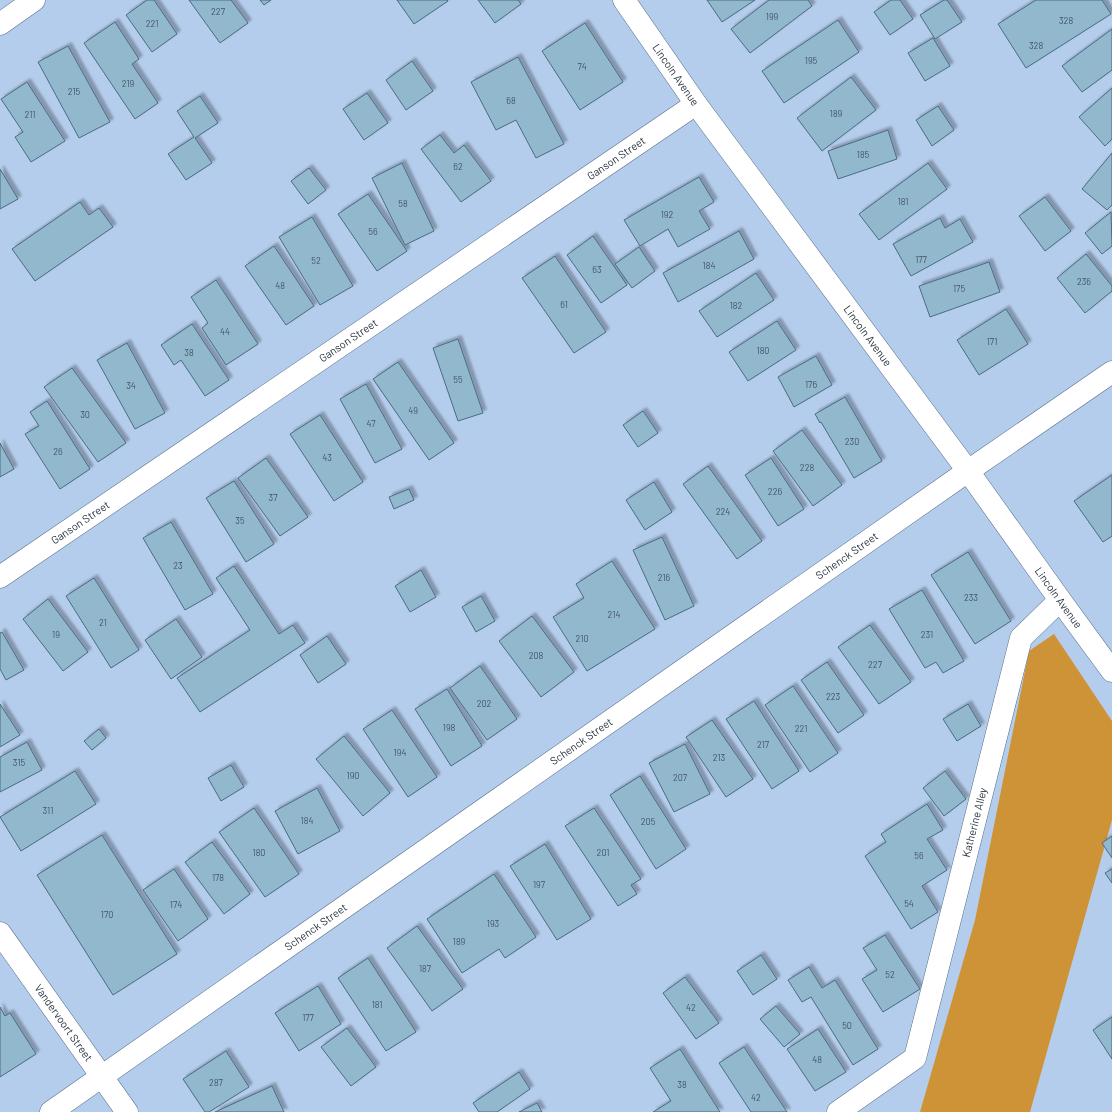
<svg xmlns="http://www.w3.org/2000/svg" width="1112" height="1112" viewBox="0 0 1112 1112" font-family="Barlow,sans-serif">
  <defs>
    <filter id="shadow"><feDropShadow dx="3.5" dy="-3.5" stdDeviation="1" flood-color="#0004"/></filter>
  </defs>
  <rect width="100%" height="100%" fill="#b5cded"/>
  <polygon fill="#ce9336" points="1054,634 1112,721 1112,820 1030,1112 920,1112 975,920 1029,651"/>
  <g fill="#92b8ce" stroke="#496c81" filter="url(#shadow)">
    <polygon points="147,0 154,0 177,34 152,52 126,15"/>
    <polygon points="189,0 231,0 248,23 220,43"/>
    <polygon points="260,0 271,0 264,5"/>
    <polygon points="397,0 447,0 448,1 414,24"/>
    <polygon points="478,0 518,0 521,4 495,23"/>
    <polygon points="707,0 755,0 722,22"/>
    <polygon points="769,0 808,0 812,6 750,53 731,29"/>
    <polygon points="891,0 900,0 913,19 890,35 874,12"/>
    <polygon points="944,0 947,0 962,22 935,39 920,15"/>
    <polygon points="1036,0 1102,0 1111,14 1026,68 998,24"/>
    <polygon points="838,20 859,52 784,103 762,71"/>
    <polygon points="115,22 139,59 132,64 158,103 135,119 84,43"/>
    <polygon points="585,23 623,82 580,110 542,51"/>
    <polygon points="1112,29 1112,70 1082,92 1062,66"/>
    <polygon points="933,38 950,66 925,81 908,53"/>
    <polygon points="68,46 110,122 79,138 38,62"/>
    <polygon points="518,57 564,144 536,158 516,120 496,130 471,82"/>
    <polygon points="412,61 433,91 406,110 386,80"/>
    <polygon points="851,77 876,110 822,151 797,118"/>
    <polygon points="27,82 65,141 31,162 15,137 23,132 1,99"/>
    <polygon points="1112,88 1112,139 1105,146 1079,117"/>
    <polygon points="367,93 388,123 364,140 343,109"/>
    <polygon points="200,96 218,123 195,138 212,163 186,180 168,154 194,137 177,111"/>
    <polygon points="938,106 954,130 932,146 916,120"/>
    <polygon points="888,130 897,159 838,179 828,151"/>
    <polygon points="440,135 454,153 464,145 491,181 461,202 421,149"/>
    <polygon points="1112,153 1112,205 1107,210 1082,189"/>
    <polygon points="402,163 434,231 405,245 372,178"/>
    <polygon points="928,163 947,189 879,240 859,214"/>
    <polygon points="309,168 326,190 308,204 291,181"/>
    <polygon points="0,169 18,199 0,209"/>
    <polygon points="699,177 714,202 699,211 710,229 678,247 668,229 640,246 624,220"/>
    <polygon points="368,194 407,251 377,271 338,214"/>
    <polygon points="1045,197 1071,231 1045,251 1019,216"/>
    <polygon points="80,202 89,215 99,208 113,227 35,281 12,249"/>
    <polygon points="1111,212 1112,246 1102,254 1085,233"/>
    <polygon points="312,217 353,286 320,305 279,237"/>
    <polygon points="940,218 945,228 960,219 973,242 911,276 893,244"/>
    <polygon points="739,231 754,259 678,302 663,273"/>
    <polygon points="593,236 627,285 601,303 567,255"/>
    <polygon points="274,246 314,306 286,325 245,266"/>
    <polygon points="639,247 655,271 632,288 615,264"/>
    <polygon points="1086,254 1112,286 1112,291 1085,313 1057,278"/>
    <polygon points="555,256 606,332 574,353 522,278"/>
    <polygon points="989,262 1000,292 930,317 919,286"/>
    <polygon points="756,273 774,300 717,337 699,311"/>
    <polygon points="216,280 258,344 226,365 202,328 208,323 191,297"/>
    <polygon points="1006,309 1028,344 979,375 957,340"/>
    <polygon points="777,321 796,350 748,381 729,352"/>
    <polygon points="192,324 229,380 205,396 181,360 174,365 161,345"/>
    <polygon points="458,339 483,413 458,421 433,348"/>
    <polygon points="127,343 165,413 135,429 97,360"/>
    <polygon points="816,356 832,385 794,407 778,377"/>
    <polygon points="398,362 454,443 429,460 373,379"/>
    <polygon points="72,368 126,443 98,462 44,387"/>
    <polygon points="366,384 402,449 375,463 340,399"/>
    <polygon points="845,397 882,461 854,478 821,422 820,423 815,414"/>
    <polygon points="47,401 90,469 60,489 25,434 39,426 30,412"/>
    <polygon points="643,411 658,433 638,447 623,425"/>
    <polygon points="320,415 363,482 334,501 290,434"/>
    <polygon points="802,430 842,485 813,506 773,451"/>
    <polygon points="0,443 14,469 0,477"/>
    <polygon points="266,458 308,517 280,536 238,478"/>
    <polygon points="771,458 804,509 778,526 745,475"/>
    <polygon points="708,466 762,541 737,559 683,484"/>
    <polygon points="1112,475 1112,536 1103,542 1074,501"/>
    <polygon points="234,481 274,544 246,562 206,498"/>
    <polygon points="654,482 672,512 645,530 626,500"/>
    <polygon points="409,489 414,500 394,509 389,497"/>
    <polygon points="171,522 213,594 185,610 143,538"/>
    <polygon points="662,537 694,606 665,620 633,550"/>
    <polygon points="968,552 1011,621 975,644 931,575"/>
    <polygon points="612,561 655,629 587,671 553,617 584,598 576,584"/>
    <polygon points="234,566 279,634 293,625 305,643 200,712 177,678 250,630 216,578"/>
    <polygon points="421,570 436,597 410,612 395,586"/>
    <polygon points="94,578 139,650 111,668 66,596"/>
    <polygon points="922,590 964,661 943,673 936,662 925,668 889,609"/>
    <polygon points="481,596 495,621 476,632 462,607"/>
    <polygon points="48,599 88,652 63,671 23,619"/>
    <polygon points="532,616 574,672 541,697 499,641"/>
    <polygon points="176,619 202,657 171,679 145,640"/>
    <polygon points="870,625 911,682 879,704 838,647"/>
    <polygon points="2,632 24,670 6,680 0,669 0,633"/>
    <polygon points="327,636 346,664 318,683 300,655"/>
    <polygon points="827,662 864,715 838,733 801,680"/>
    <polygon points="480,666 517,719 487,740 450,688"/>
    <polygon points="793,686 838,753 810,772 765,705"/>
    <polygon points="447,689 482,746 451,766 415,709"/>
    <polygon points="754,701 799,771 772,789 726,719"/>
    <polygon points="0,704 20,735 0,747"/>
    <polygon points="968,704 981,726 957,741 943,719"/>
    <polygon points="392,710 437,777 408,797 363,729"/>
    <polygon points="712,720 753,779 726,797 686,737"/>
    <polygon points="99,729 106,738 92,750 84,741"/>
    <polygon points="344,736 390,793 363,816 316,759"/>
    <polygon points="27,742 42,770 0,792 0,757"/>
    <polygon points="685,744 710,794 674,812 649,763"/>
    <polygon points="231,765 244,787 221,801 208,778"/>
    <polygon points="75,771 96,804 21,851 0,817"/>
    <polygon points="945,771 966,799 944,816 923,788"/>
    <polygon points="640,776 686,849 656,869 610,795"/>
    <polygon points="317,788 340,831 298,854 275,811"/>
    <polygon points="927,804 943,830 927,839 947,870 922,886 938,912 911,929 865,856 886,842 881,834"/>
    <polygon points="254,808 299,874 265,897 219,832"/>
    <polygon points="594,808 641,879 631,885 637,894 618,906 565,826"/>
    <polygon points="102,835 177,954 113,995 37,875"/>
    <polygon points="1112,836 1112,858 1102,843"/>
    <polygon points="212,842 250,894 224,914 185,862"/>
    <polygon points="545,844 591,919 557,940 510,866"/>
    <polygon points="174,869 208,919 178,941 143,890"/>
    <polygon points="1112,869 1112,883 1105,873"/>
    <polygon points="494,874 536,937 505,958 499,949 462,973 427,919"/>
    <polygon points="417,926 463,989 432,1011 387,948"/>
    <polygon points="885,935 920,989 883,1012 862,979 877,970 863,948"/>
    <polygon points="761,955 777,979 753,995 737,971"/>
    <polygon points="368,958 416,1032 386,1051 338,978"/>
    <polygon points="809,967 822,988 835,980 878,1049 853,1065 811,997 802,1002 788,980"/>
    <polygon points="685,977 719,1023 696,1039 663,993"/>
    <polygon points="318,986 341,1024 299,1051 275,1013"/>
    <polygon points="776,1006 800,1034 784,1047 760,1019"/>
    <polygon points="0,1007 5,1016 10,1013 36,1054 0,1077"/>
    <polygon points="1112,1017 1112,1059 1093,1030"/>
    <polygon points="347,1028 376,1067 351,1086 321,1047"/>
    <polygon points="818,1029 846,1072 815,1091 787,1049"/>
    <polygon points="744,1047 787,1112 751,1112 719,1063"/>
    <polygon points="680,1049 720,1112 653,1112 671,1101 650,1068"/>
    <polygon points="226,1051 249,1087 209,1112 205,1112 183,1079"/>
    <polygon points="519,1072 530,1089 497,1112 479,1112 473,1103"/>
    <polygon points="272,1086 284,1112 215,1112"/>
    <polygon points="537,1103 542,1112 519,1112"/>
  </g>
  <g fill="none" stroke-linecap="round" stroke-linejoin="round">
    <g stroke="#586e8b" stroke-width="23">
      <g id="street">
        <path id="s1" d="M624 0 696 104 968 471 1060 600 1112 671"/>
        <path id="s2" d="M0 577 696 104"/>
        <path id="s3" d="M0 933 127 1112"/>
        <path id="s4" d="M51 1112 968 471 1112 372"/>
        <path id="s5" d="M838 1112 915 1058 1021 638 1060 600"/>
      </g>
    </g>
    <g stroke="#586e8b" stroke-width="23">
      <polyline id="secondary" points="0,24 34,0"/>
    </g>
    <use href="#street" stroke="#fff" stroke-width="22"/>
    <use href="#secondary" stroke="#fff" stroke-width="22"/>
  </g>
  <g text-anchor="middle" stroke-width="3.5" stroke-linejoin="round" paint-order="stroke">
    <g font-size="9" fill="#425462">
      <text x="218" y="15">227</text>
      <text x="772" y="20">199</text>
      <text x="1066" y="24">328</text>
      <text x="152" y="27">221</text>
      <text x="1036" y="49">328</text>
      <text x="811" y="64">195</text>
      <text x="582" y="70">74</text>
      <text x="128" y="87">219</text>
      <text x="74" y="95">215</text>
      <text x="511" y="104">68</text>
      <text x="836" y="117">189</text>
      <text x="30" y="118">211</text>
      <text x="863" y="158">185</text>
      <text x="458" y="170">62</text>
      <text x="903" y="205">181</text>
      <text x="403" y="207">58</text>
      <text x="667" y="218">192</text>
      <text x="373" y="235">56</text>
      <text x="921" y="263">177</text>
      <text x="316" y="264">52</text>
      <text x="709" y="269">184</text>
      <text x="597" y="273">63</text>
      <text x="1084" y="285">236</text>
      <text x="280" y="289">48</text>
      <text x="959" y="292">175</text>
      <text x="564" y="308">61</text>
      <text x="736" y="309">182</text>
      <text x="225" y="335">44</text>
      <text x="992" y="345">171</text>
      <text x="763" y="354">180</text>
      <text x="189" y="356">38</text>
      <text x="458" y="383">55</text>
      <text x="811" y="388">176</text>
      <text x="131" y="389">34</text>
      <text x="413" y="414">49</text>
      <text x="85" y="418">30</text>
      <text x="371" y="427">47</text>
      <text x="852" y="445">230</text>
      <text x="58" y="455">26</text>
      <text x="327" y="461">43</text>
      <text x="807" y="471">228</text>
      <text x="775" y="495">226</text>
      <text x="273" y="501">37</text>
      <text x="723" y="515">224</text>
      <text x="240" y="524">35</text>
      <text x="178" y="569">23</text>
      <text x="664" y="581">216</text>
      <text x="971" y="601">233</text>
      <text x="614" y="618">214</text>
      <text x="103" y="626">21</text>
      <text x="56" y="638">19</text>
      <text x="927" y="638">231</text>
      <text x="582" y="642">210</text>
      <text x="536" y="659">208</text>
      <text x="875" y="668">227</text>
      <text x="833" y="700">223</text>
      <text x="484" y="707">202</text>
      <text x="449" y="731">198</text>
      <text x="801" y="732">221</text>
      <text x="763" y="748">217</text>
      <text x="400" y="756">194</text>
      <text x="719" y="761">213</text>
      <text x="19" y="766">315</text>
      <text x="353" y="779">190</text>
      <text x="680" y="781">207</text>
      <text x="48" y="814">311</text>
      <text x="307" y="824">184</text>
      <text x="648" y="825">205</text>
      <text x="259" y="856">180</text>
      <text x="603" y="856">201</text>
      <text x="919" y="859">56</text>
      <text x="218" y="881">178</text>
      <text x="539" y="888">197</text>
      <text x="909" y="907">54</text>
      <text x="176" y="908">174</text>
      <text x="107" y="918">170</text>
      <text x="493" y="927">193</text>
      <text x="459" y="945">189</text>
      <text x="425" y="972">187</text>
      <text x="890" y="978">52</text>
      <text x="377" y="1008">181</text>
      <text x="691" y="1011">42</text>
      <text x="308" y="1021">177</text>
      <text x="847" y="1029">50</text>
      <text x="817" y="1063">48</text>
      <text x="216" y="1086">287</text>
      <text x="682" y="1088">38</text>
      <text x="756" y="1101">42</text>
    </g>
    <g font-size="11" fill="#28323e" stroke="#b5cded">
      <text dy="4" stroke="none"><textPath href="#s1" startOffset="91">Lincoln Avenue</textPath></text>
      <text dy="4" stroke="none"><textPath href="#s2" startOffset="745">Ganson Street</textPath></text>
      <text dy="4" stroke="none"><textPath href="#s1" startOffset="415">Lincoln Avenue</textPath></text>
      <text dy="4" stroke="none"><textPath href="#s2" startOffset="421">Ganson Street</textPath></text>
      <text dy="4" stroke="none"><textPath href="#s2" startOffset="97">Ganson Street</textPath></text>
      <text dy="4" stroke="none"><textPath href="#s4" startOffset="971">Schenck Street</textPath></text>
      <text dy="4" stroke="none"><textPath href="#s1" startOffset="739">Lincoln Avenue</textPath></text>
      <text dy="4" stroke="none"><textPath href="#s4" startOffset="647">Schenck Street</textPath></text>
      <text dy="4" stroke="none"><textPath href="#s5" startOffset="337">Katherine Alley</textPath></text>
      <text dy="4" stroke="none"><textPath href="#s4" startOffset="323">Schenck Street</textPath></text>
      <text dy="4" stroke="none"><textPath href="#s3" startOffset="110">Vandervoort Street</textPath></text>
    </g>
  </g>
</svg>
